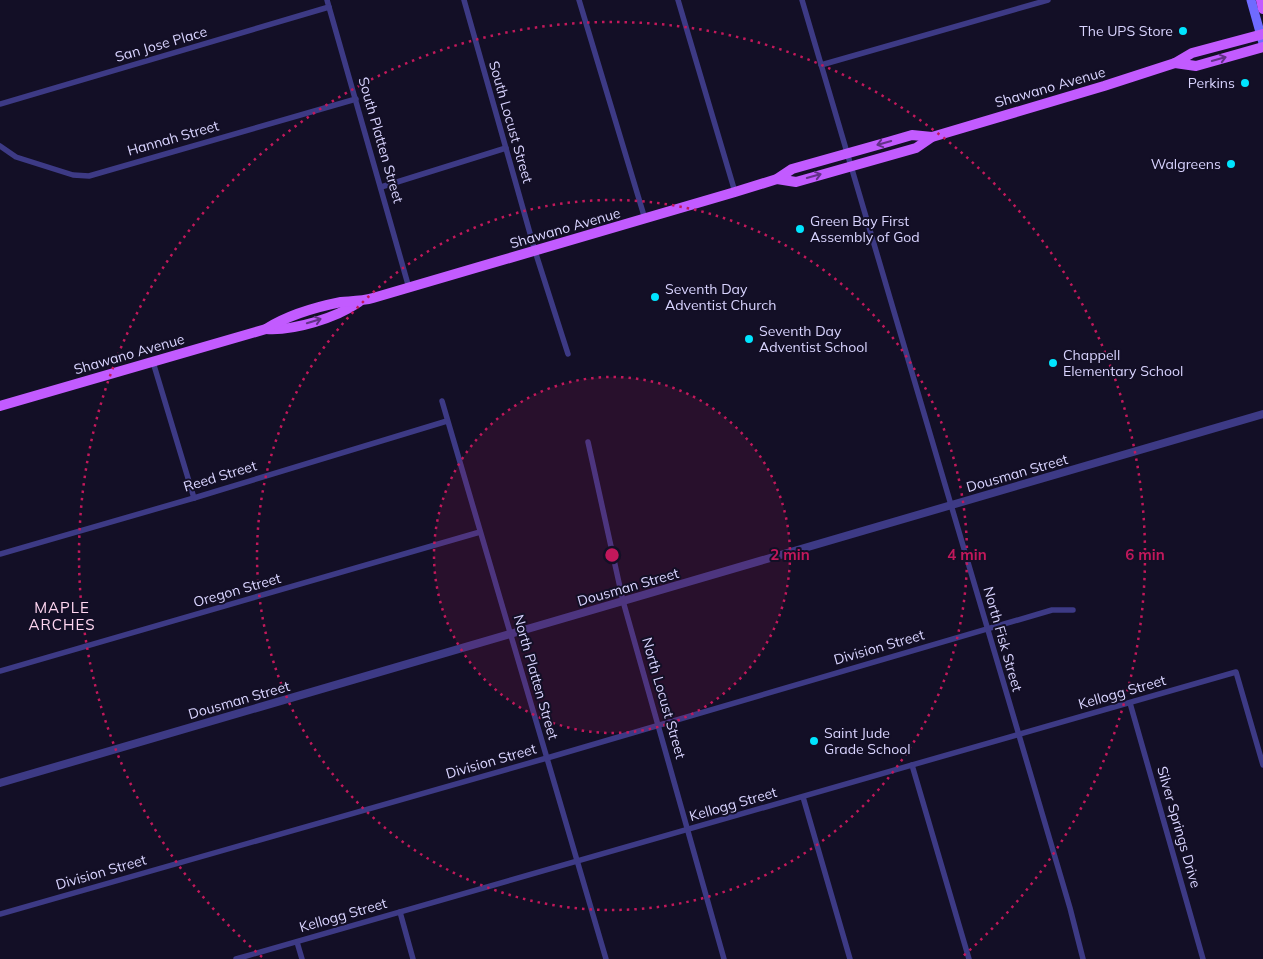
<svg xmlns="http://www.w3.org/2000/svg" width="1263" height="959" viewBox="0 0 1263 959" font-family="Mulish,sans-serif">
  <rect width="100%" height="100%" fill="#130f26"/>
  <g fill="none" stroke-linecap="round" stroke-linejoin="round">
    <g stroke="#3d3a85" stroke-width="5.5">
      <polyline points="327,0 409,288"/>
      <polyline points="464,0 535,251 568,354"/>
      <polyline points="579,0 645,219"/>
      <polyline points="678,0 735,192"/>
      <polyline points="802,0 1070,908 1083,959"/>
      <polyline points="821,65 1048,0"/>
      <polyline points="0,104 329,7"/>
      <polyline points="0,146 16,157 73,175 89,176 356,99"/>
      <polyline points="381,187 506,148"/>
      <polyline points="153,362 194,498"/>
      <polyline points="442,401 606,959"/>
      <polyline points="588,442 623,601 724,959"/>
      <polyline points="0,554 194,498 447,421"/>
      <polyline points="0,671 480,532"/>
      <polyline points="1130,703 1203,959"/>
      <polyline points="912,765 969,959"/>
      <polyline points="803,797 850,959"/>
      <polyline points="400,912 413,959"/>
      <polyline points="0,914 547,758 1052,610 1073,610"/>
      <polyline points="297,942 302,959"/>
      <polyline points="236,959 1236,672 1263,765"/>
    </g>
    <polyline stroke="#3d3a85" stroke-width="8" points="0,783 1263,414"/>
    <polyline stroke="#6f6bff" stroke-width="9" points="1251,0 1263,43"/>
    <g stroke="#c25bff" stroke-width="10">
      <polyline points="1261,0 1263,9"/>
      <polyline points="1175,63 1196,66 1263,47"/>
      <polyline points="777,179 796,182 916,148 932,137 1104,86 1175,63 1192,53 1263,34"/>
      <path d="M266 329C294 331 336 318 359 302"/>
      <path d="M0 406 266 329C288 315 316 307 341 302 352 301 362 301 373 298L735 192 777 179 792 169 888 142 912 135 932 137"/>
    </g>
  </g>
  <defs><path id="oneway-shaft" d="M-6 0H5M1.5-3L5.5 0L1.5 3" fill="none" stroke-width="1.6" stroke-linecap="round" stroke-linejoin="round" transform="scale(1.25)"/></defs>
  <g stroke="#623188">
    <use href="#oneway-shaft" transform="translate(1219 59) rotate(-16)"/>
    <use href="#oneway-shaft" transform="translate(884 143) rotate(164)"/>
    <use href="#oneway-shaft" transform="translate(814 176) rotate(-16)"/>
    <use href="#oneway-shaft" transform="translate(314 321) rotate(-17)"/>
  </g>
  <circle cx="612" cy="555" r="178" fill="#c2185b" fill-opacity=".12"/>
  <g fill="none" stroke="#c2185b" stroke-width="2.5" stroke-dasharray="2.5 5">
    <circle cx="612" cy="555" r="178"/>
    <circle cx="612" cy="555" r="355"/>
    <path d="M262 957A533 533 0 1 1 962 957"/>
  </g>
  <g fill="#00e5ff" stroke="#130f26" stroke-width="2">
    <circle cx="1183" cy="31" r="5"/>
    <circle cx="1245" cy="83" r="5"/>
    <circle cx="1231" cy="164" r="5"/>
    <circle cx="800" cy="229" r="5"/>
    <circle cx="655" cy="297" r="5"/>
    <circle cx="749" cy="339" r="5"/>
    <circle cx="1053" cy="363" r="5"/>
    <circle cx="814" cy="741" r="5"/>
  </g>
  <g text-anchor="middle" stroke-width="4" stroke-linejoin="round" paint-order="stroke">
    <g font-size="14" fill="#d9d4ff" stroke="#130f26" text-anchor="start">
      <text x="1173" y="36" text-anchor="end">The UPS Store</text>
      <text x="1235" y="88" text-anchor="end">Perkins</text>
      <text x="1221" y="169" text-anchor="end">Walgreens</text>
      <text x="810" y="226">Green Bay First<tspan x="810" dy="16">Assembly of God</tspan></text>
      <text x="665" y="294">Seventh Day<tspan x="665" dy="16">Adventist Church</tspan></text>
      <text x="759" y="336">Seventh Day<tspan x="759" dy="16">Adventist School</tspan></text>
      <text x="1063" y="360">Chappell<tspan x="1063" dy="16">Elementary School</tspan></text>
      <text x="824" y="738">Saint Jude<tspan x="824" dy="16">Grade School</tspan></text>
    </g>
    <g font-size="14" fill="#d9d4ff" stroke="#130f26">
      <text transform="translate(161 44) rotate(-16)" y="5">San Jose Place</text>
      <text transform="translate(1050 87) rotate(-16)" y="5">Shawano Avenue</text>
      <text transform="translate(511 122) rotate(74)" y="5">South Locust Street</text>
      <text transform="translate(173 138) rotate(-16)" y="5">Hannah Street</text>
      <text transform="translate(381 140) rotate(74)" y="5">South Platten Street</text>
      <text transform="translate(565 228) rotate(-16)" y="5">Shawano Avenue</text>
      <text transform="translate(129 354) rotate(-16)" y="5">Shawano Avenue</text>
      <text transform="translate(1017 473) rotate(-16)" y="5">Dousman Street</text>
      <text transform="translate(220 476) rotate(-17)" y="5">Reed Street</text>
      <text transform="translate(628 587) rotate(-16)" y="5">Dousman Street</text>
      <text transform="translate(237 590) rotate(-16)" y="5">Oregon Street</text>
      <text transform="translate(1003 639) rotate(74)" y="5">North Fisk Street</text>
      <text transform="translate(879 647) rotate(-16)" y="5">Division Street</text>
      <text transform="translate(536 677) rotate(74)" y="5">North Platten Street</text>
      <text transform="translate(1122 692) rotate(-16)" y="5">Kellogg Street</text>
      <text transform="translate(664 698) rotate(74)" y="5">North Locust Street</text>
      <text transform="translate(239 700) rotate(-16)" y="5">Dousman Street</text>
      <text transform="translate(491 761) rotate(-16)" y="5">Division Street</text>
      <text transform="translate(733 804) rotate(-16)" y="5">Kellogg Street</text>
      <text transform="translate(1179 827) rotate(74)" y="5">Silver Springs Drive</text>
      <text transform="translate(101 872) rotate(-16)" y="5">Division Street</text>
      <text transform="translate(343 915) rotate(-16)" y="5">Kellogg Street</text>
    </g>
    <g font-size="15" letter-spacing="1" fill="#ffd6f0" stroke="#130f26">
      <text x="62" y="613">MAPLE<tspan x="62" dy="17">ARCHES</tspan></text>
    </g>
  </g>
  <circle cx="612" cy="555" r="8" fill="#c2185b" stroke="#130f26" stroke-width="2.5"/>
  <g font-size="15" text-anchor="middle" font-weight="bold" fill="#c2185b" stroke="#130f26" stroke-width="4" stroke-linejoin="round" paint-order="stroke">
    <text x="790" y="560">2 min</text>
    <text x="967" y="560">4 min</text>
    <text x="1145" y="560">6 min</text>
  </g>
</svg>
